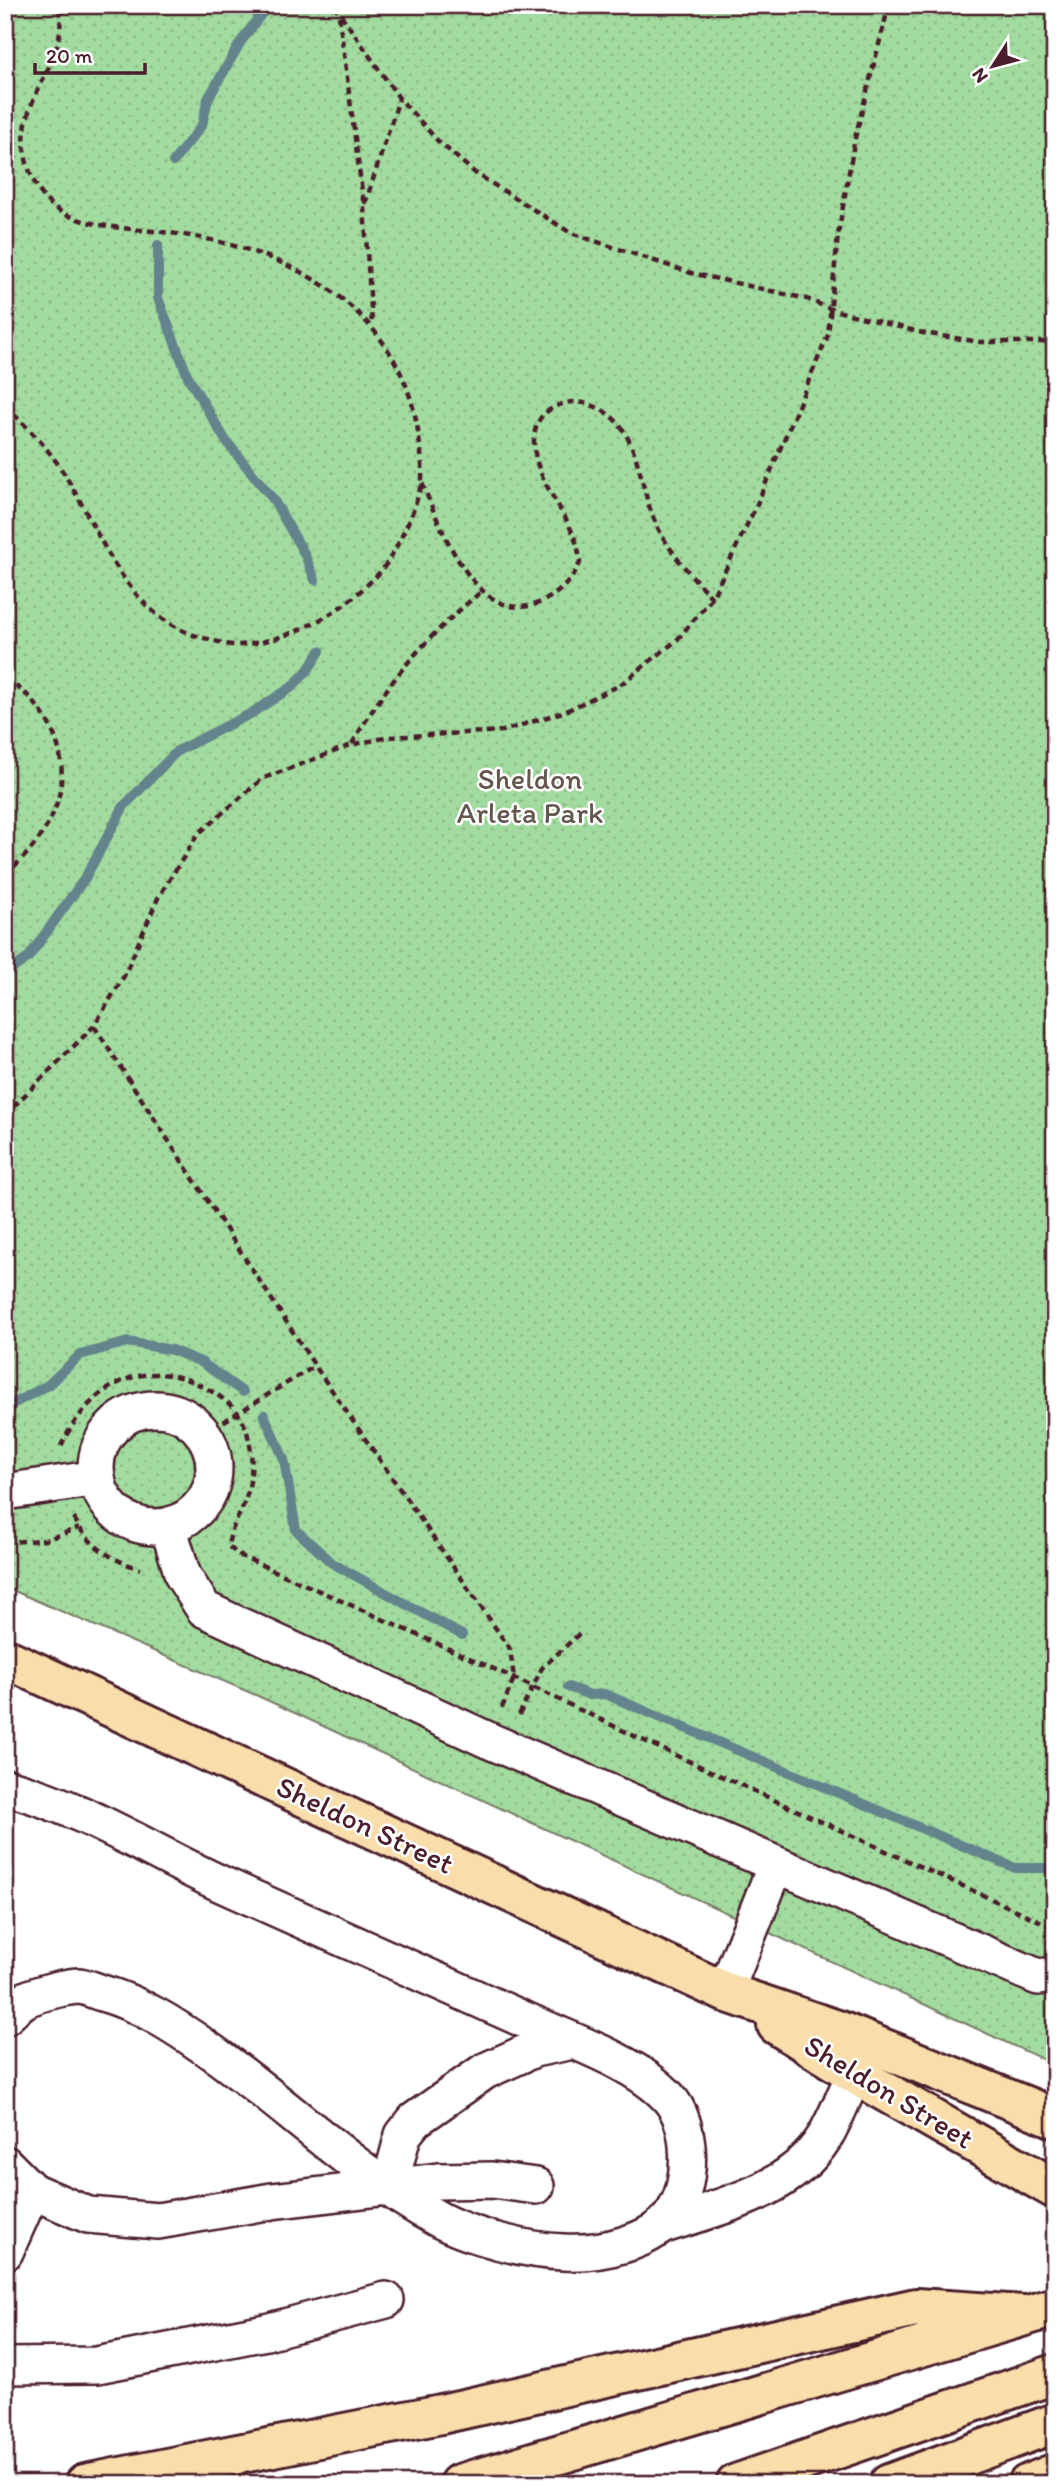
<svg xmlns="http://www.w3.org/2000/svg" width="1060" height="2489" viewBox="0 0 1060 2489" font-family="Itim,sans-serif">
  <defs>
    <pattern id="park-dots" width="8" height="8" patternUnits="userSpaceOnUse" patternTransform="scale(1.75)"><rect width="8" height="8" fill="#a2db9f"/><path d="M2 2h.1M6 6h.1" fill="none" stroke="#8dbc89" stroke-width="1.8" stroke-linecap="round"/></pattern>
  </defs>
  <rect width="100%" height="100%" fill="#fff"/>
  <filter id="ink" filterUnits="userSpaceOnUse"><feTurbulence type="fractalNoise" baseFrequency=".0143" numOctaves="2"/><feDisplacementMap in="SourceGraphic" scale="14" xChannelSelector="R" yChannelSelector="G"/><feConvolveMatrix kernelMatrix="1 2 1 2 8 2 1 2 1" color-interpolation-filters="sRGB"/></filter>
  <g filter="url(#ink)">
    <polygon fill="url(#park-dots)" stroke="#767d65" stroke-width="2" points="5,5 1055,5 1055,2065 258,1696 5,1587"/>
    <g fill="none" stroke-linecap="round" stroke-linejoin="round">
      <g stroke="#64848c" stroke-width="10">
        <polyline points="173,162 202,125 208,99 240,43 268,5"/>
        <polyline points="158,245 158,298 188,377 226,441 273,499 305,555 315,580"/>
        <polyline points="5,974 28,958 85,878 124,806 177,751 250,714 292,687 308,670 320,651"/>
        <polyline points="5,1408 48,1385 80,1355 128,1342 172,1350 201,1362 243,1392"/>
        <polyline points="264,1415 284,1459 296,1530 332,1563 462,1635"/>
        <polyline points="568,1687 590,1695 605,1694 1015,1868 1055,1868"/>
      </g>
      <g stroke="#4a1f2b" stroke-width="40">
        <g id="minor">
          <circle cx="155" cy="1468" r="59"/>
          <polyline points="5,1492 97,1478"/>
          <polyline points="168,1526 183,1576 204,1609 490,1741 1038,1977 1055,1975"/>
          <path d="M5 1787C84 1807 154 1854 228 1887 327 1931 426 1975 525 2020 569 2040 636 2062 668 2097 693 2124 693 2182 674 2212 654 2243 599 2254 563 2252 528 2251 469 2236 438 2219 355 2173 286 2104 209 2050 175 2026 141 2004 102 1993 95 1991 85 1986 78 1986 64 1987 35 1994 23 2001 17 2005 11 2012 5 2017"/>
          <polyline points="725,1992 776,1865"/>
          <polyline points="5,2164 32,2191 88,2215 158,2221 272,2201 438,2181 492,2180 536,2186"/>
          <polyline points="389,2188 403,2135 415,2120 485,2071 534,2049 573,2041"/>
          <path d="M664 2225C721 2206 790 2192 824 2138 836 2118 844 2095 855 2074"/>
          <polyline points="5,2252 32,2191"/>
          <polyline points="5,2366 97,2365 266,2332 386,2300"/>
        </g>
      </g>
      <g stroke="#4a1f2b" stroke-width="44">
        <g id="major">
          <polyline points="5,1658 725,1992 840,2031 1055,2118"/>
          <polyline points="777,2025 863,2079 1055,2189"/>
        </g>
      </g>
      <g stroke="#4a1f2b" stroke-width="44">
        <g id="highway">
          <polyline points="85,2484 441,2414 916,2308 1024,2315"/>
          <polyline points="459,2484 1055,2307"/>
          <polyline points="736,2484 1055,2374"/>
          <polyline points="889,2484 1055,2423"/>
          <polyline points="1028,2484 1055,2473"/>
        </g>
      </g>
      <g stroke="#4a1f2b" stroke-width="4.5" stroke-dasharray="7 5" stroke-linecap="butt">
        <polyline points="334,5 399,98 438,141 475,173 571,233 691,273 807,299 833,310 923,333 980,342 1055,342"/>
        <polyline points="339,16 364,207 372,324"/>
        <polyline points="365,204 399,99"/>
        <path d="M5 406C27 427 47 446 63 472 103 534 126 621 208 639 216 641 226 645 234 645 275 645 327 621 357 594 365 587 374 579 381 571 396 553 420 501 422 478 423 463 420 447 418 431 398 302 281 245 162 232 128 228 73 228 47 201 37 190 29 173 26 159 13 97 73 61 58 5"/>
        <path d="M422 483C440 526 478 633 543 601 560 593 572 580 580 563 578 518 533 486 534 440 534 428 539 415 551 409 565 401 576 400 591 405 639 422 637 477 653 517 666 549 689 573 712 598"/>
        <path d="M5 679C14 685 24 691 31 699 85 759 62 829 5 874"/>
        <path d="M352 744C389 679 425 638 482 591"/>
        <polyline points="94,1026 315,1366 510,1649 514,1678 502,1708"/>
        <polyline points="5,1115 94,1026 124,976 158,898 198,834 262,779 351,745 389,737 503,731 566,711 620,685 677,640 712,598 757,504 828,335 838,235 855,138 889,5"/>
        <polyline points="203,1434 315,1366"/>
        <path d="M61 1446C89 1386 146 1352 209 1390 227 1400 241 1412 247 1432 255 1459 252 1486 241 1511 235 1523 230 1532 228 1546L239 1555 514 1678 651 1744 1055 1928"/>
        <path d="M74 1518C88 1546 111 1559 140 1569"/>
        <polyline points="5,1542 45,1540 79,1528"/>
        <polyline points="519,1715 542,1668 579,1634"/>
      </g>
      <use href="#minor" stroke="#fff" stroke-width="35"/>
      <use href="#major" stroke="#f9deab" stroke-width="38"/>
      <use href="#highway" stroke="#f9deab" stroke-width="38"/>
    </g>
  </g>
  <g text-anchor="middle" stroke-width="5" stroke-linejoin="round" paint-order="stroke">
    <g font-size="30" fill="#64574e" stroke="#fff">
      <text x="530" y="789">Sheldon<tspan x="530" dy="34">Arleta Park</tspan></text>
    </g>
    <g font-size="30" fill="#4a1f2b" stroke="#fff">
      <text transform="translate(365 1825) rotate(25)" y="10">Sheldon Street</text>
      <text transform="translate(889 2092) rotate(31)" y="10">Sheldon Street</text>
    </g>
  </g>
  <rect width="1060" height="2489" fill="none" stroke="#fff" stroke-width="28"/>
  <rect x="14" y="14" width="1032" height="2461" fill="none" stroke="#4a1f2b" stroke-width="2.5" filter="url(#ink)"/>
  <g transform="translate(993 66) rotate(234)" stroke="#ffffff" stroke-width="5" paint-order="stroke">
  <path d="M0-5L12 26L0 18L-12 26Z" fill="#4a1f2b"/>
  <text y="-10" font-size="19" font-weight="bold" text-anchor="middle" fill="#4a1f2b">N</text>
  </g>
  <path d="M35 63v10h110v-10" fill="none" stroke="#4a1f2b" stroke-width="3.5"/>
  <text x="46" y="63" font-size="21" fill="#4a1f2b" stroke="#ffffff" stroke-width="5" paint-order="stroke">20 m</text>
</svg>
